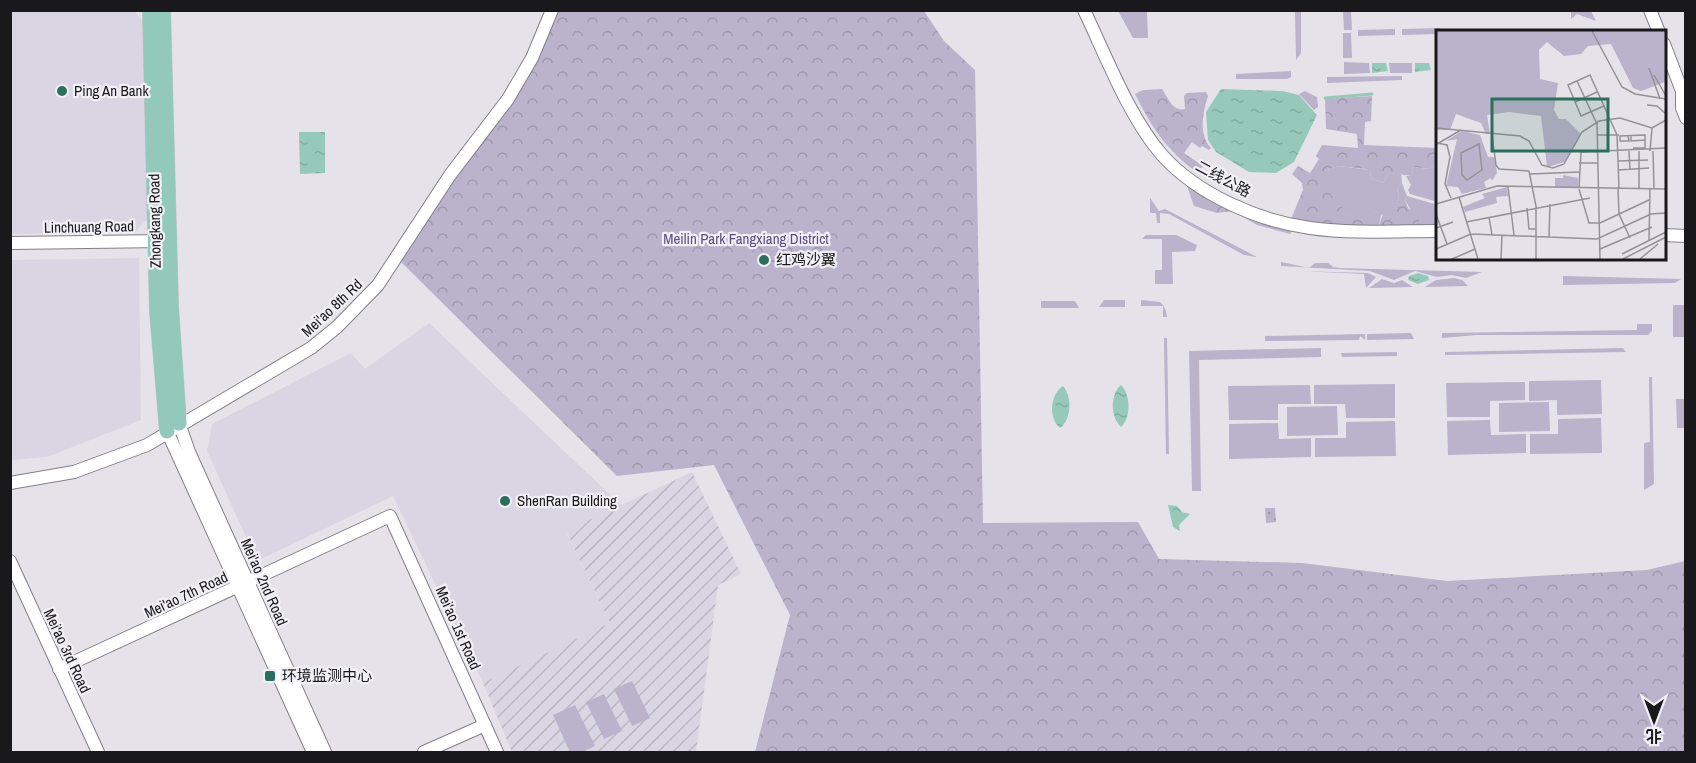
<svg xmlns="http://www.w3.org/2000/svg" width="1696" height="763" viewBox="0 0 1696 763" font-family="'Archivo Narrow','Noto Sans SC',sans-serif">
  <defs>
    <pattern id="industrial-furrows" width="10" height="10" patternUnits="userSpaceOnUse" patternTransform="scale(1.5)"><rect width="10" height="10" fill="#d9d5e2"/><path d="M-1 1l2-2M0 10L10 0M9 11l2-2" fill="none" stroke="#bab6c1"/></pattern>
    <pattern id="forest-crowns" width="20" height="18" patternUnits="userSpaceOnUse" patternTransform="scale(1.5)"><rect width="20" height="18" fill="#bab3cb"/><path d="M2 6a3 3 0 1 1 6 0M12 15a3 3 0 1 1 6 0" fill="none" stroke="#9f99ae"/></pattern>
    <pattern id="park-dots" width="8" height="8" patternUnits="userSpaceOnUse" patternTransform="scale(1.5)"><rect width="8" height="8" fill="#bab3cb"/><path d="M2 2h.1M6 6h.1" fill="none" stroke="#9f99ae" stroke-width="1.8" stroke-linecap="round"/></pattern>
    <pattern id="water-ripples" width="26" height="14" patternUnits="userSpaceOnUse" patternTransform="scale(1.5)"><rect width="26" height="14" fill="#97c9ba"/><path d="M2 4q2-2 4 0t4 0M15 11q2-2 4 0t4 0" fill="none" stroke="#82ac9f"/></pattern>
  </defs>
  <rect width="100%" height="100%" fill="#e5e3e9"/>
  <g fill="#d9d5e2">
    <polygon points="10,11 135,11 146,27 149,217 134,233 11,234"/>
    <polygon points="139,258 141,420 47,457 11,460 11,260"/>
    <polygon points="429,323 621,505 566,532 610,623 483,683 393,496 257,561 207,451 212,424 351,353 365,369"/>
  </g>
  <polygon fill="url(#industrial-furrows)" points="692,472 741,574 718,585 696,752 512,752 483,683 610,623 566,531"/>
  <g fill="#bab3cb">
    <polygon points="1118,11 1147,11 1148,38 1133,38"/>
    <polygon points="1295,11 1301,11 1301,53 1296,60"/>
    <polygon points="1343,11 1351,11 1352,30 1344,30"/>
    <polygon points="1571,11 1591,11 1596,21 1577,14 1571,19"/>
    <polygon points="1440,28 1438,34 1402,35 1402,29"/>
    <polygon points="1395,29 1395,35 1358,36 1358,30"/>
    <polygon points="1343,33 1351,33 1352,58 1343,58"/>
    <polygon points="1344,62 1369,63 1370,73 1344,74"/>
    <polygon points="1389,63 1412,63 1412,73 1390,73"/>
    <polygon points="1291,71 1291,77 1287,79 1236,79 1236,74"/>
    <polygon points="1402,76 1402,80 1327,83 1327,77"/>
    <polygon points="1305,91 1317,97 1318,107 1314,110 1299,94"/>
    <polygon points="1438,164 1438,192 1436,195 1438,202 1410,194 1408,190 1411,185 1406,176 1412,176 1413,167 1429,169"/>
    <polygon points="1339,166 1370,170 1371,178 1383,183 1389,173 1401,174 1402,183 1397,189 1399,196 1395,208 1381,215 1379,225 1372,225 1372,215 1348,216 1324,188 1324,171"/>
    <polygon points="1407,196 1438,205 1438,226 1420,226 1405,200"/>
    <polygon points="1150,198 1159,211 1165,209 1257,257 1244,255 1169,214 1160,213 1160,223 1157,223 1156,213 1150,213"/>
    <polygon points="1146,235 1176,235 1197,245 1195,251 1172,252 1173,284 1155,284 1155,270 1162,270 1162,239 1142,239"/>
    <polygon points="1281,262 1309,268 1315,263 1328,263 1333,267 1340,268 1482,272 1466,278 1452,275 1437,277 1415,271 1394,280 1370,271 1281,266"/>
    <polygon points="1300,271 1368,273 1376,277 1366,288 1364,274"/>
    <polygon points="1563,276 1681,279 1675,283 1563,285"/>
    <polygon points="1454,278 1462,280 1468,286 1425,287 1436,280"/>
    <polygon points="1382,279 1394,283 1402,280 1413,287 1369,288"/>
    <polygon points="1104,300 1125,300 1125,307 1099,307"/>
    <path d="M1141 300 1160 302C1165 306 1166 311 1167 317H1163V306H1141Z"/>
    <polygon points="1041,301 1075,301 1079,308 1041,308"/>
    <rect x="1673" y="305" width="12" height="32"/>
    <polygon points="1637,324 1652,324 1652,331 1648,335 1477,335 1442,338 1442,333 1637,330"/>
    <polygon points="1411,333 1414,339 1367,340 1367,334"/>
    <polygon points="1365,334 1365,340 1360,336 1359,340 1265,341 1265,336"/>
    <polygon points="1164,338 1167,338 1169,454 1166,454"/>
    <polygon points="1321,348 1321,357 1199,360 1201,491 1192,491 1189,351"/>
    <polygon points="1623,348 1626,352 1445,355 1445,352"/>
    <polygon points="1397,352 1397,356 1342,357 1341,353"/>
    <polygon points="1649,377 1652,377 1654,484 1644,490 1644,443 1650,442"/>
    <polygon points="1601,380 1602,414 1557,415 1557,400 1529,401 1529,381"/>
    <polygon points="1525,382 1525,400 1490,401 1490,417 1447,417 1446,383"/>
    <polygon points="1395,384 1395,418 1346,418 1345,404 1314,404 1314,385"/>
    <polygon points="1310,385 1311,404 1278,404 1278,420 1229,420 1228,386"/>
    <polygon points="1676,399 1685,399 1685,428 1677,428"/>
    <polygon points="1549,402 1550,431 1499,432 1499,403"/>
    <polygon points="1337,406 1338,435 1287,436 1287,407"/>
    <polygon points="1601,418 1602,453 1530,454 1530,434 1558,434 1558,419"/>
    <polygon points="1490,420 1491,435 1526,434 1526,453 1448,455 1447,421"/>
    <polygon points="1395,421 1396,456 1315,457 1315,438 1346,438 1346,422"/>
    <polygon points="1278,423 1279,439 1311,438 1311,457 1229,459 1229,424"/>
    <polygon points="632,681 650,718 632,726 614,689"/>
    <polygon points="604,694 622,731 604,739 586,702"/>
    <polygon points="575,705 595,746 582,752 570,752 553,715"/>
  </g>
  <g fill="url(#forest-crowns)">
    <polygon points="552,11 924,11 944,41 975,70 983,523 1138,522 1159,559 1302,563 1447,581 1647,570 1685,561 1685,752 755,752 790,615 714,465 617,476 397,258 508,99"/>
    <path d="M1162 89C1168 98 1173 112 1185 109L1184 96 1187 93 1206 92 1208 96C1203 112 1198 134 1211 148L1209 150 1202 146 1200 148 1192 142 1184 153 1203 166 1198 173C1167 151 1152 128 1135 94L1143 90Z"/>
    <path d="M1372 96 1371 121 1365 122 1364 145 1438 148V164L1429 169 1413 167 1412 176 1389 173 1383 183 1371 178 1370 171 1366 169 1339 166 1324 171V188C1329 192 1345 210 1348 216L1369 211 1372 215V225H1309L1291 219 1303 190 1302 183 1292 174 1298 166 1310 173 1319 159 1316 156 1322 145 1358 148 1357 134 1326 129 1325 99Z"/>
    <polygon points="1402,183 1407,196 1405,200 1408,208 1418,214 1420,226 1379,225 1384,211 1395,208 1399,196 1397,189"/>
    <polygon points="1189,185 1293,228 1290,234 1257,225 1233,211 1217,213 1194,206 1187,186"/>
  </g>
  <polygon fill="url(#park-dots)" points="1265,508 1275,508 1276,522 1266,523"/>
  <g fill="url(#water-ripples)">
    <polygon points="1372,63 1386,63 1388,71 1372,73"/>
    <polygon points="1415,63 1429,63 1431,70 1415,72"/>
    <polygon points="1221,89 1282,91 1299,95 1317,115 1294,162 1276,173 1249,172 1216,152 1208,140 1206,112"/>
    <polygon points="299,132 325,132 325,173 300,174"/>
    <polygon points="1418,273 1428,276 1429,280 1418,284 1408,280 1409,276"/>
    <path d="M1121 385C1131 395 1131 418 1121 427 1110 417 1110 394 1121 385Z"/>
    <path d="M1063 386C1072 396 1072 419 1060 428 1048 418 1050 394 1063 386Z"/>
    <polygon points="1168,505 1177,506 1182,512 1190,514 1179,525 1180,531 1173,527"/>
  </g>
  <g fill="none" stroke-linecap="round" stroke-linejoin="round">
    <polyline stroke="#97c9ba" stroke-width="3" points="1325,98 1372,94"/>
    <g stroke="#828086" stroke-width="14">
      <g id="minor">
        <path d="M1084 10C1106 56 1129 117 1162 155 1197 194 1258 221 1310 228 1352 234 1396 231 1438 231"/>
        <polyline points="1650,10 1659,32"/>
        <polyline points="1664,44 1682,91 1682,108 1686,118"/>
        <polyline points="1664,235 1686,236"/>
        <polyline points="10,243 165,241"/>
        <polyline points="179,423 189,452 325,752"/>
        <polyline points="167,431 313,752"/>
        <polyline points="10,483 74,472 147,445 311,348 337,327 378,285 450,175 508,99 532,58 552,10"/>
        <polyline points="10,561 98,752"/>
        <polyline points="59,669 390,516 497,752"/>
        <polyline points="424,752 485,725"/>
      </g>
    </g>
    <g stroke="#c3c3c4" stroke-width="16">
      <g id="major">
        <polyline points="150,10 157,311 167,431"/>
        <polyline points="163,10 171,307 179,423"/>
      </g>
    </g>
    <use href="#minor" stroke="#fff" stroke-width="12"/>
    <use href="#major" stroke="#93c9bb" stroke-width="15"/>
  </g>
  <g fill="#2d6f5e" stroke="#f2f0f7" stroke-width="2">
    <circle cx="62" cy="91" r="6"/>
    <circle cx="764" cy="260" r="6"/>
    <circle cx="505" cy="501" r="6"/>
    <rect x="264" y="670" width="12" height="12" rx="3"/>
  </g>
  <g text-anchor="middle" stroke-width="4.5" stroke-linejoin="round" paint-order="stroke">
    <g font-size="15" fill="#19191b" stroke="#f2f0f7" text-anchor="start">
      <text x="74" y="96">Ping An Bank</text>
      <text x="776" y="265">红鸡沙翼</text>
      <text x="517" y="506">ShenRan Building</text>
      <text x="282" y="681">环境监测中心</text>
    </g>
    <g font-size="15" fill="#19191b" stroke="#f2f0f7">
      <text transform="translate(1223 179) rotate(28)" y="5">二线公路</text>
      <text transform="translate(155 221) rotate(-91)" y="5">Zhongkang Road</text>
      <text transform="translate(89 227) rotate(-1)" y="5">Linchuang Road</text>
      <text transform="translate(332 308) rotate(-43)" y="5">Mei'ao 8th Rd</text>
      <text transform="translate(264 582) rotate(66)" y="5">Mei'ao 2nd Road</text>
      <text transform="translate(186 595) rotate(-25)" y="5">Mei'ao 7th Road</text>
      <text transform="translate(458 628) rotate(66)" y="5">Mei'ao 1st Road</text>
      <text transform="translate(67 651) rotate(65)" y="5">Mei'ao 3rd Road</text>
    </g>
    <g font-size="15" fill="#5e4c80" stroke="#f2f0f7">
      <text x="746" y="244">Meilin Park Fangxiang District</text>
    </g>
  </g>
  <g transform="translate(1436 30)">
    <rect width="230" height="230" fill="#e5e3e9"/>
    <path d="M0 1H229V52L205 61 197 58 175 14 152 16 145 24 128 26 111 12 103 20 104 49 122 53 118 80 123 89H130L145 104 129 132 111 137 105 86 73 82 51 85 54 104H50L45 93 20 84 14 100H0Z" fill="#bab3cb"/>
    <path d="M26 101 44 105 52 127H59L61 143 56 151 55 148 48 152 50 158 26 164 22 157 10 156 21 109 10 111ZM127 145 142 148V157H119V148H127ZM71 157 72 166 60 167 61 173 29 182 27 177 49 168 46 164Z" fill="#bab3cb"/>
    <path fill="none" stroke="#939297" stroke-width="1.5" d="M156 1 186 57 199 64 230 69M213 38 224 69M218 45 230 66M141 51 160 92M139 72 161 62M211 75 221 76 230 84M168 76 145 86 132 55 154 45 181 105 183 158M161 92 164 229M0 98 84 106 93 111 106 135 117 138 128 134 146 102 163 91 184 88 216 98 230 90M56 105 60 135M161 105H183M192 106 193 111H184V106L209 105V118H197M195 106V111L209 110M1 113 11 115 14 127 9 154 15 168M1 114 25 100M43 114 46 140 31 150 26 145 25 123ZM193 121 194 140M203 121V158M214 121 216 98M217 121 218 158M182 131 212 130M143 133H162M60 135 63 139 93 141M182 140 213 138M93 141 100 176V229M94 144 143 142M72 157 78 205M143 158 145 122 230 118M143 159 153 193H164L213 170M182 159 183 184 194 208M23 167 42 229M0 174 61 156 230 159M91 178 93 199H99M0 184 11 214M53 187 56 205M30 192 154 168M0 198 17 192M113 207 114 174M213 211 214 158M0 219 35 204 161 209 215 184 230 183M164 219 216 197M186 224 230 202M16 229 39 219M65 229 66 205M187 229 230 207M204 229 222 214"/>
    <path fill="#2d6f5e" fill-opacity="0.15" stroke="#2d6f5e" stroke-width="3" d="M56 69H172V121H56Z"/>
    <rect width="230" height="230" fill="none" stroke="#19191b" stroke-width="3"/>
  </g>
  <rect width="1696" height="763" fill="none" stroke="#19191b" stroke-width="24"/>
  <g transform="translate(1654 721) rotate(180)" stroke="#f2f0f7" stroke-width="4.5" paint-order="stroke">
  <path d="M0-4.5L10 22L0 15L-10 22Z" fill="#19191b"/>
  <text y="-9" font-size="16" font-weight="bold" text-anchor="middle" fill="#19191b">北</text>
  </g>
</svg>
